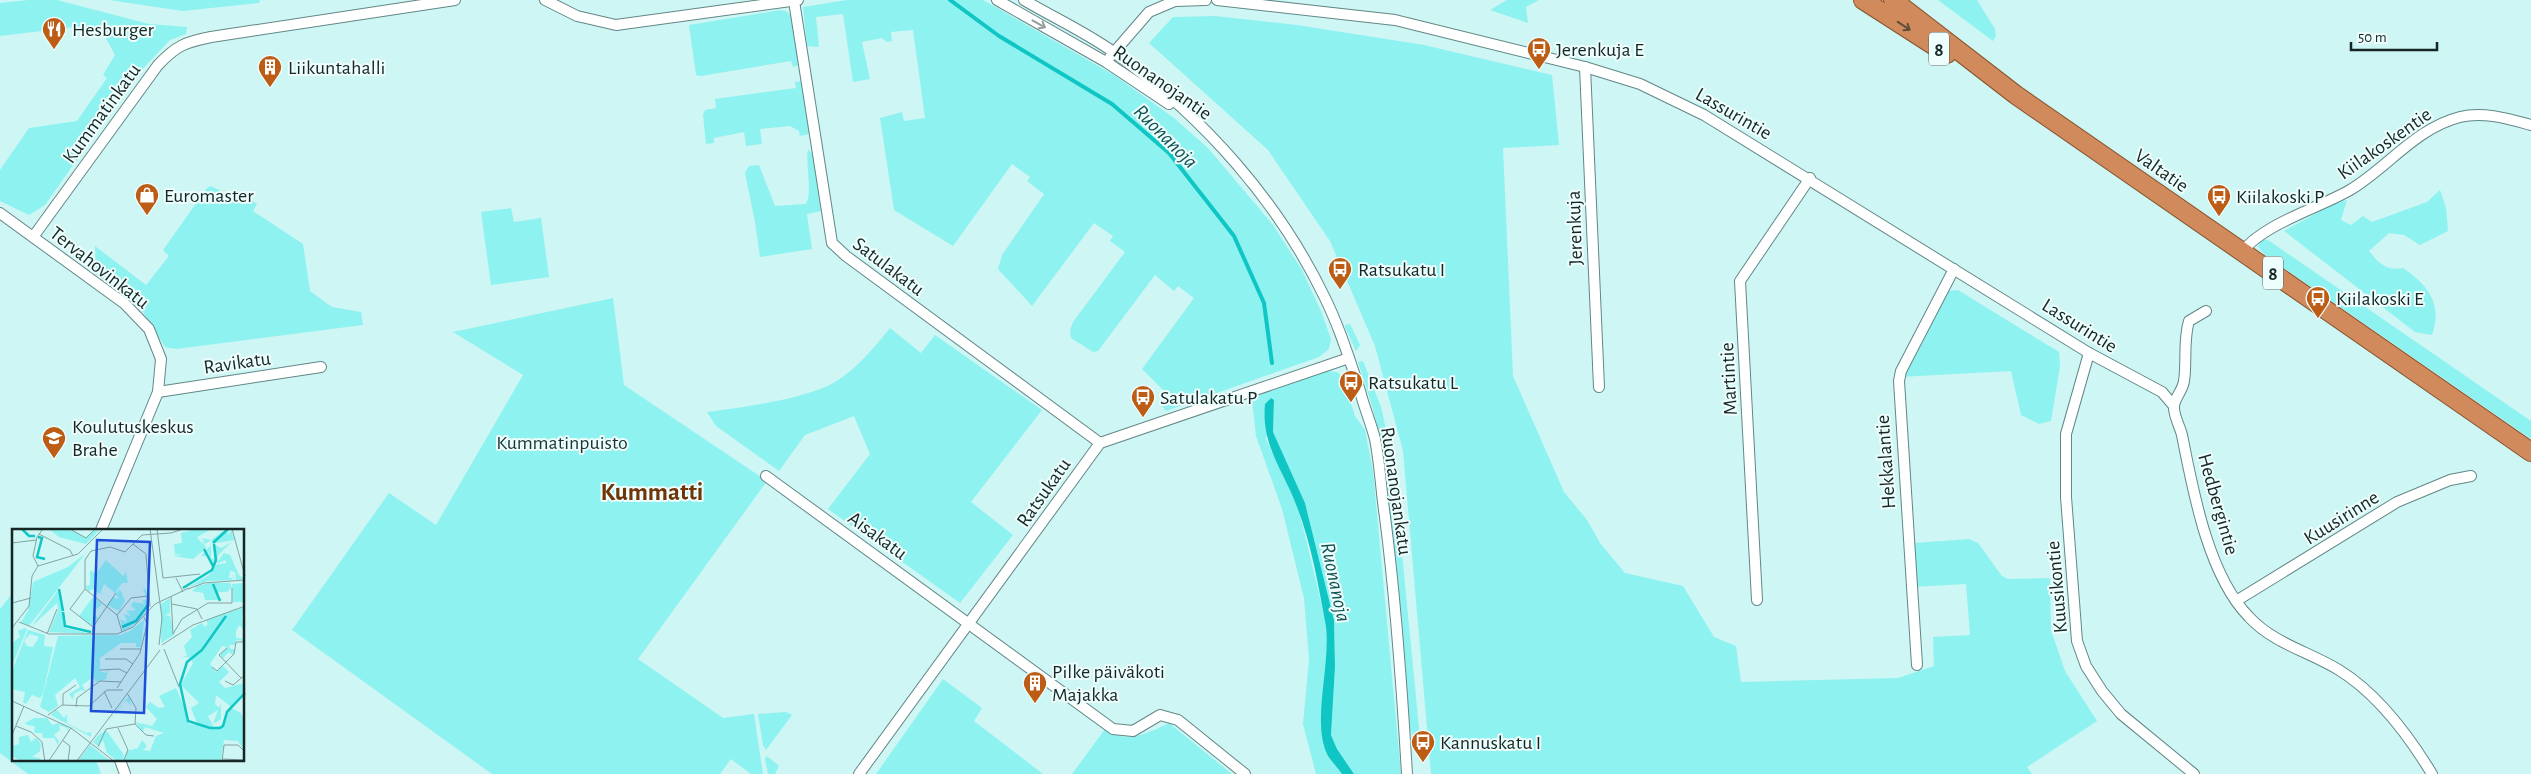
<svg xmlns="http://www.w3.org/2000/svg" width="2531" height="774" viewBox="0 0 2531 774" font-family="'Alegreya Sans',sans-serif">
  <rect width="100%" height="100%" fill="#cef6f4"/>
  <g fill="#8ef2f0">
    <polygon points="28,0 57,0 149,24 187,27 186,34 170,40 135,77 45,205 29,215 0,201 0,170 29,128 77,121 107,78 103,75 115,55 102,31 83,26 0,36 0,3"/>
    <polygon points="109,0 260,0 259,3 183,11"/>
    <polygon points="847,0 983,0 1114,75 1174,118 1208,148 1273,225 1302,270 1321,311 1331,339 1329,349 1319,357 1166,411 1160,403 1166,393 1142,369 1194,298 1178,286 1174,291 1155,275 1098,351 1093,352 1071,338 1070,330 1073,322 1125,252 1110,241 1113,236 1094,223 1032,306 998,269 1002,255 1044,194 1027,181 1030,177 1012,164 953,246 894,210 880,118 902,112 904,121 925,118 913,30 891,32 892,41 887,42 882,38 862,42 870,79 853,82 843,14 816,17 819,47 807,46 803,7"/>
    <polygon points="1507,0 1539,0 1526,7 1528,23 1490,10"/>
    <polygon points="1938,0 1977,0 1995,29 1996,36 1993,41"/>
    <polygon points="780,10 786,11 792,16 800,65 793,67 791,61 701,76 696,75 689,25"/>
    <polygon points="1215,16 1297,25 1424,45 1552,75 1559,145 1503,148 1513,376 1564,492 1587,520 1600,543 1625,573 1683,586 1714,637 1736,646 1741,682 1898,678 1934,666 1933,637 1970,635 1966,584 1912,587 1911,560 1915,543 1969,539 1978,543 2002,576 2008,579 2050,578 2051,630 2065,671 2097,721 2027,767 2032,774 1431,774 1403,451 1375,346 1330,241 1268,150 1149,43 1173,17"/>
    <polygon points="802,81 809,134 800,136 799,131 790,126 760,129 762,144 746,146 744,132 714,138 714,143 706,144 703,115 705,110 716,108 715,99 796,88 795,82"/>
    <path d="M808 149 814 156 821 211 807 214 812 249 760 257 755 222 745 173 749 166 759 165 775 206 806 204C813 191 805 165 808 149Z"/>
    <polygon points="211,186 229,195 235,189 257,204 253,211 303,244 310,291 332,307 361,312 363,325 176,349 165,347 143,312 96,274 95,246 146,285 169,256 163,250 207,188"/>
    <path d="M2440 190 2446 208 2448 231 2420 245 2404 235 2389 233 2369 251C2379 264 2387 271 2403 268 2428 285 2443 304 2432 335L2415 332 2284 231 2331 205 2347 200 2341 220 2351 225 2363 216 2372 222 2427 202Z"/>
    <polygon points="511,208 514,222 541,218 549,277 491,285 481,212"/>
    <polygon points="2261,239 2268,240 2531,421 2531,439 2265,255 2258,247"/>
    <polygon points="1958,290 2059,352 2060,367 2051,421 2039,424 2021,415 2011,371 1900,377 1947,291"/>
    <polygon points="613,298 624,385 767,481 638,659 723,718 754,714 763,774 751,774 731,759 720,774 492,774 292,630 389,493 436,525 523,375 453,332"/>
    <polygon points="1350,324 1360,345 1356,351 1345,327 1345,325"/>
    <path d="M890 328 921 353 935 335 1042 410 971 502 1013 535 960 603 828 509 870 454 854 416 805 435 779 471 716 426 707 412C743 407 792 401 825 387 850 377 873 349 890 328Z"/>
    <polygon points="1363,361 1381,407 1393,461 1419,728 1420,742 1416,743 1410,729 1385,462 1373,409 1358,362"/>
    <polygon points="1326,371 1337,372 1343,378 1355,416 1365,430 1373,471 1401,774 1354,774 1337,749 1331,735 1335,667 1334,620 1305,503 1273,432 1274,400 1266,439 1297,506 1303,527 1325,619 1328,648 1322,736 1329,757 1342,774 1316,774 1303,724 1309,660 1304,598 1282,509 1256,436 1252,401 1254,397"/>
    <polygon points="14,591 14,760 96,760 101,774 28,774 0,753 0,609"/>
    <polygon points="943,679 982,708 974,721 1043,774 876,774"/>
    <polygon points="786,712 792,715 766,750 763,745 758,714"/>
    <path d="M1169 723 1232 774H1072L1105 729C1126 745 1148 733 1169 723Z"/>
    <polygon points="767,756 779,766 775,774 768,774 765,759"/>
  </g>
  <path fill="#10c6c4" d="M1271 398 1274 400 1273 432 1305 503 1334 620 1335 667 1331 735 1337 749 1354 774H1342C1338 768 1332 762 1328 756 1310 722 1333 661 1325 621 1318 583 1311 543 1297 507 1283 470 1261 445 1265 404Z"/>
  <g fill="none" stroke-linecap="round" stroke-linejoin="round">
    <polyline stroke="#10c6c4" stroke-width="4" points="950,0 999,36 1112,104 1169,153 1234,236 1264,303 1272,363"/>
    <g stroke="#628786" stroke-width="12">
      <g id="minor">
        <polyline points="545,0 577,16 616,25 798,0"/>
        <polyline points="997,0 1106,62 1169,104"/>
        <path d="M1024 0C1056 19 1090 34 1119 56 1205 119 1278 201 1324 296 1339 326 1349 358 1360 391 1364 407 1371 423 1375 439 1380 464 1381 491 1385 517 1396 602 1402 688 1407 774"/>
        <polyline points="1217,0 1395,20 1585,67 1640,84 1704,115 2089,353 2162,392 2174,406"/>
        <polyline points="794,1 832,243 846,256 1100,443"/>
        <polyline points="1110,57 1149,12 1175,1 1206,0"/>
        <polyline points="1585,67 1599,387"/>
        <polyline points="0,213 125,304 149,329 161,359 158,392 101,530"/>
        <path d="M33 237 158 65C176 46 185 42 211 37L455 0"/>
        <path d="M2242 252C2263 224 2319 208 2350 190 2387 168 2416 128 2460 117 2483 111 2509 119 2531 125"/>
        <path d="M2206 311 2189 321C2183 340 2187 362 2184 381 2183 390 2175 397 2174 406 2173 414 2180 427 2182 435 2193 491 2208 575 2249 617 2274 644 2310 652 2339 670 2378 694 2409 736 2432 774"/>
        <polyline points="2089,353 2066,434 2066,497 2077,641 2086,666 2102,691 2121,714 2194,774"/>
        <polyline points="158,392 321,367"/>
        <polyline points="766,476 1113,729 1133,731 1160,715 1178,720 1245,774"/>
        <polyline points="1757,600 1740,281 1810,178"/>
        <polyline points="2236,601 2397,502 2450,480 2471,476"/>
        <polyline points="1917,665 1899,381 1901,371 1954,269"/>
        <polyline points="120,760 125,774"/>
        <polyline points="859,774 1100,443 1349,358"/>
      </g>
    </g>
    <g stroke="#88542e" stroke-width="20">
      <g id="trunk">
        <polyline points="1863,0 1947,54"/>
        <polyline points="1893,0 2016,95 2531,452"/>
      </g>
    </g>
    <use href="#minor" stroke="#fff" stroke-width="10"/>
    <use href="#trunk" stroke="#d08a5c" stroke-width="18"/>
  </g>
  <defs><path id="oneway-shaft" d="M-6 0H5M1.5-3L5.5 0L1.5 3" fill="none" stroke-width="1.6" stroke-linecap="round" stroke-linejoin="round" transform="scale(1.25)"/></defs>
  <use stroke="#969d9d" href="#oneway-shaft" transform="translate(1039 24) rotate(29)"/>
  <use stroke="#604e3b" href="#oneway-shaft" transform="translate(1904 26) rotate(33)"/>
  <defs>
    <g id="restaurant-pin" transform="scale(1.25)"><path d="M0 17L-7.5 6A9.5 9.5 0 1 1 7.5 6Z" fill="#bc5c15" stroke="#eefefd"/><path d="M-5-6h1v4h1v-4h1v4h1v-4h1v5L-1.5 .5V6h-2V.5L-5-1ZM5-6V6H3V1.5H1.5Q1.5-4 5-6Z" fill="#fff"/></g>
    <g id="bus-pin" transform="scale(1.25)"><path d="M0 17L-7.5 6A9.5 9.5 0 1 1 7.5 6Z" fill="#bc5c15" stroke="#eefefd"/><path d="M-5-6H5V4H4V6H2V4H-2V6H-4V4H-5ZM-3.5-4V0h7V-4ZM-3.5 1.2v1.5H-2V1.2ZM2 1.2v1.5H3.5V1.2Z" fill="#fff"/></g>
    <g id="building-pin" transform="scale(1.25)"><path d="M0 17L-7.5 6A9.5 9.5 0 1 1 7.5 6Z" fill="#bc5c15" stroke="#eefefd"/><path d="M-4-6H4V6H1V3H-1V6H-4ZM-2.5-4.3h1.7v1.8h-1.7ZM.8-4.3h1.7v1.8H.8ZM-2.5-1h1.7V.8h-1.7ZM.8-1h1.7V.8H.8Z" fill="#fff"/></g>
    <g id="shop-pin" transform="scale(1.25)"><path d="M0 17L-7.5 6A9.5 9.5 0 1 1 7.5 6Z" fill="#bc5c15" stroke="#eefefd"/><path d="M-5-2.5h2.3a2.7 3.5 0 0 1 5.4 0H5L5.5 6h-11ZM-1.5-2.5h3a1.5 2.3 0 0 0-3 0Z" fill="#fff"/></g>
    <g id="school-pin" transform="scale(1.25)"><path d="M0 17L-7.5 6A9.5 9.5 0 1 1 7.5 6Z" fill="#bc5c15" stroke="#eefefd"/><path d="M0-5L7-2L0 1L-7-2ZM-4 1L0 2.5L4 1V4Q0 6-4 4Z" fill="#fff"/></g>
  </defs>
  <g fill-rule="evenodd">
    <use href="#restaurant-pin" x="54" y="29"/>
    <use href="#bus-pin" x="1539" y="49"/>
    <use href="#building-pin" x="270" y="67"/>
    <use href="#shop-pin" x="147" y="195"/>
    <use href="#bus-pin" x="2219" y="196"/>
    <use href="#bus-pin" x="1340" y="269"/>
    <use href="#bus-pin" x="2318" y="298"/>
    <use href="#bus-pin" x="1351" y="382"/>
    <use href="#bus-pin" x="1143" y="397"/>
    <use href="#school-pin" x="54" y="438"/>
    <use href="#building-pin" x="1035" y="683"/>
    <use href="#bus-pin" x="1423" y="742"/>
  </g>
  <g text-anchor="middle" stroke-width="4" stroke-linejoin="round" paint-order="stroke">
    <g fill="#eefefd" stroke="#576766" stroke-width="1">
      <rect x="1929" y="32.5" width="20" height="33" rx="4"/>
      <rect x="2263" y="256.5" width="20" height="33" rx="4"/>
    </g>
    <g font-size="19" font-weight="bold" fill="#162625">
      <text x="1939" y="56">8</text>
      <text x="2273" y="280">8</text>
    </g>
    <g font-size="20" fill="#162625" stroke="#eefefd" text-anchor="start">
      <text x="72" y="36">Hesburger</text>
      <text x="1556" y="56">Jerenkuja E</text>
      <text x="288" y="74">Liikuntahalli</text>
      <text x="164" y="202">Euromaster</text>
      <text x="2236" y="203">Kiilakoski P</text>
      <text x="1358" y="276">Ratsukatu I</text>
      <text x="2336" y="305">Kiilakoski E</text>
      <text x="1368" y="389">Ratsukatu L</text>
      <text x="1160" y="404">Satulakatu P</text>
      <text x="72" y="433">Koulutuskeskus<tspan x="72" dy="23">Brahe</tspan></text>
      <text x="1052" y="678">Pilke päiväkoti<tspan x="1052" dy="23">Majakka</tspan></text>
      <text x="1440" y="749">Kannuskatu I</text>
    </g>
    <g font-size="20" fill="#162625" stroke="#eefefd">
      <text transform="translate(1163 82) rotate(35)" y="7">Ruonanojantie</text>
      <text transform="translate(101 113) rotate(-54)" y="7">Kummatinkatu</text>
      <text transform="translate(1734 113) rotate(30)" y="7">Lassurintie</text>
      <text transform="translate(2384 143) rotate(-35)" y="7">Kiilakoskentie</text>
      <text transform="translate(2162 170) rotate(35)" y="7">Valtatie</text>
      <text transform="translate(1574 228) rotate(-92)" y="7">Jerenkuja</text>
      <text transform="translate(889 266) rotate(37)" y="7">Satulakatu</text>
      <text transform="translate(100 267) rotate(38)" y="7">Tervahovinkatu</text>
      <text transform="translate(2080 325) rotate(32)" y="7">Lassurintie</text>
      <text transform="translate(237 362) rotate(-8)" y="7">Ravikatu</text>
      <text transform="translate(1728 379) rotate(-93)" y="7">Martintie</text>
      <text transform="translate(1885 462) rotate(-94)" y="7">Hekkalantie</text>
      <text transform="translate(1397 491) rotate(82)" y="7">Ruonanojankatu</text>
      <text transform="translate(1043 492) rotate(-55)" y="7">Ratsukatu</text>
      <text transform="translate(2219 504) rotate(74)" y="7">Hedbergintie</text>
      <text transform="translate(2341 517) rotate(-32)" y="7">Kuusirinne</text>
      <text transform="translate(878 535) rotate(36)" y="7">Aisakatu</text>
      <text transform="translate(2056 587) rotate(-95)" y="7">Kuusikontie</text>
    </g>
    <g font-size="20" fill="#1b3433" stroke="#eefefd">
      <text x="562" y="449">Kummatinpuisto</text>
    </g>
    <g font-size="21" font-style="italic" fill="#115352" stroke="#eefefd">
      <text transform="translate(1166 136) rotate(45)" y="7">Ruonanoja</text>
      <text transform="translate(1336 582) rotate(78)" y="7">Ruonanoja</text>
    </g>
    <g font-size="25" font-weight="bold" fill="#703406" stroke="#eefefd">
      <text x="652" y="500">Kummatti</text>
    </g>
  </g>
  <g transform="translate(12 529)">
    <rect width="232" height="232" fill="#cef6f4"/>
    <path d="M37 0H58L74 9 83 0H88L74 15 47 8ZM183 0H200L185 8 191 16 189 8 194 19 181 30 160 27 171 26 163 25 162 15 170 14 169 4ZM214 0 217 6 219 0 222 11 204 14 199 11 193 15 191 9 199 11ZM220 13 207 25 202 37 199 36 202 32 198 34 196 29 197 21 195 27H189L199 16V30H202L201 15 209 19ZM212 24 218 26 227 46 232 50 224 51 223 43 218 42 217 49H221V44L222 49 219 50 223 51 196 52 177 58 197 46 204 36 214 34V31L204 35ZM73 25 17 97 9 93 16 82 21 53 56 38ZM94 31 111 47 114 43 116 54H110L103 64 92 55 88 65 80 60 77 63 73 57 78 56V41L84 45ZM198 54H218L220 58 215 63H207L205 68 211 71H193L191 64 180 62 185 57ZM232 54 231 73H221L220 55ZM47 60 53 99 79 105 37 103 46 81 45 74 19 98ZM108 60 113 72 107 82 95 76 101 68 107 70 104 65ZM131 60H134L136 78 125 94 111 102 108 90 115 93 112 85 119 87 114 82 124 81 119 77 121 73 133 75 130 72 135 70ZM81 68 90 75 82 83 86 90 80 97 67 87ZM158 69V84L153 86 158 87 162 106 149 114V75ZM232 78 230 89 232 101 227 96 224 102V109L232 110V112L224 111 223 116H217L218 120H223L221 126 217 123 211 129 208 126 215 118 210 117 198 135 204 143 211 137 217 143 207 153 213 159 232 154V167L219 179 229 184 232 191V222L226 212 212 211 209 232 111 233 115 222 126 219 130 211 135 217 131 221 138 222 144 207 152 204 133 198 131 203 123 193 140 197 145 190 134 178 138 173 147 179 153 178 147 167 164 159 174 182V190L177 195 186 196 179 179 187 174 169 156 181 134 179 129 169 127H175L172 117 180 108 178 101 190 94 193 98 196 95 194 91ZM204 166 218 177 211 196 202 199 196 187 206 181 201 195 209 190V174L207 179 203 175ZM132 91 129 118H124V114H109L88 129V142L93 144 96 141 94 150 84 153 81 148 70 156 74 162 69 161 62 165 61 171 57 165 68 158 63 149 43 166 46 177 37 183 28 178 46 107 108 106 118 102ZM13 99 15 100 0 137V114L8 108 6 102ZM16 101 33 106 32 117 41 118 31 165 28 169 20 166 14 175 11 173 13 163 0 160V142ZM18 105 27 108 21 118 15 117 12 112ZM117 167 119 177 115 172 109 176 87 206 94 201 112 226 110 232H105L95 224 91 211 86 217 81 213ZM44 180 52 189 55 185V194L74 204 79 203V208L39 186ZM22 189H35L40 196 46 194 57 198 55 203V199L47 196 48 201 42 206 47 212 46 216 42 209H31L30 204H22L23 197 15 196 13 194ZM16 206 19 213 24 209 29 215 28 222 20 228 28 229 27 232H9L0 227V217L7 215V208ZM78 216 87 223 98 232H66Z" fill="#8ef2f0" fill-rule="evenodd"/>
    <path fill="none" stroke="#10c6c4" stroke-width="2.5" d="M10 0 17 7H23M26 8 30 9 25 28 33 30M201 14 216 0M192 20 201 37M201 55 208 72M171 59 200 41 204 31 202 15M47 60 51 82M51 83 53 97 79 103M214 87 190 121 175 133 168 155 176 192 198 199H208L211 197 215 183 233 164M110 98 124 92 136 76"/>
    <path fill="none" stroke="#84a3a1" stroke-width="1" d="M58 0 74 9 83 0M138 0 150 89 147 116M145 0 151 49 188 45M220 0 233 47M27 5 58 21 61 27M0 14 24 11M121 15 134 25 138 78M26 37 21 27 25 8 31 0M164 49 171 63M73 60V31L79 22 98 18 113 23 130 6 159 4 171 0M73 60 58 80 81 98 80 106M73 60 105 86 110 103M176 60 192 54 233 51M159 67 161 105M0 74 19 69M160 75 185 80 190 90M105 86 119 69 136 67M7 93 37 105H105L121 98 143 75 177 59M81 98 104 64M0 99 17 77 20 47 26 37 66 25 91 0M35 105 45 80M161 105 170 90 196 74H220V59M150 116 181 96 233 77M215 119 207 126 229 149M108 120H129M152 120 167 158M93 130H114L121 135M200 138 205 142 222 125 224 113H233M88 141 107 140 115 144M213 152 221 156 233 146M105 159 128 124 135 95 132 88M92 162 100 179M115 164 124 179 123 195M0 172 59 199 103 233M51 176V165L64 156M64 178 65 169 88 152 109 153M36 186 50 176 77 177 95 161H111M123 195 134 206 142 207M4 197 19 203 30 213 33 233M106 199 116 221 111 233M0 206 12 177M50 211 58 217 56 232M86 218 94 200 123 195M210 230 233 231M36 233 59 199M64 233 148 121M210 233 212 216H226L233 223"/>
    <path fill="#1d4ed8" fill-opacity="0.15" stroke="#1d4ed8" stroke-width="2.5" d="M85 11 138 13 132 184 79 182Z"/>
    <rect width="232" height="232" fill="none" stroke="#162625" stroke-width="2.5"/>
  </g>
  <path d="M2351 42v8h86v-8" fill="none" stroke="#162625" stroke-width="2.5"/>
  <text x="2358" y="42" font-size="15" fill="#162625" stroke="#eefefd" stroke-width="4" paint-order="stroke">50 m</text>
</svg>
